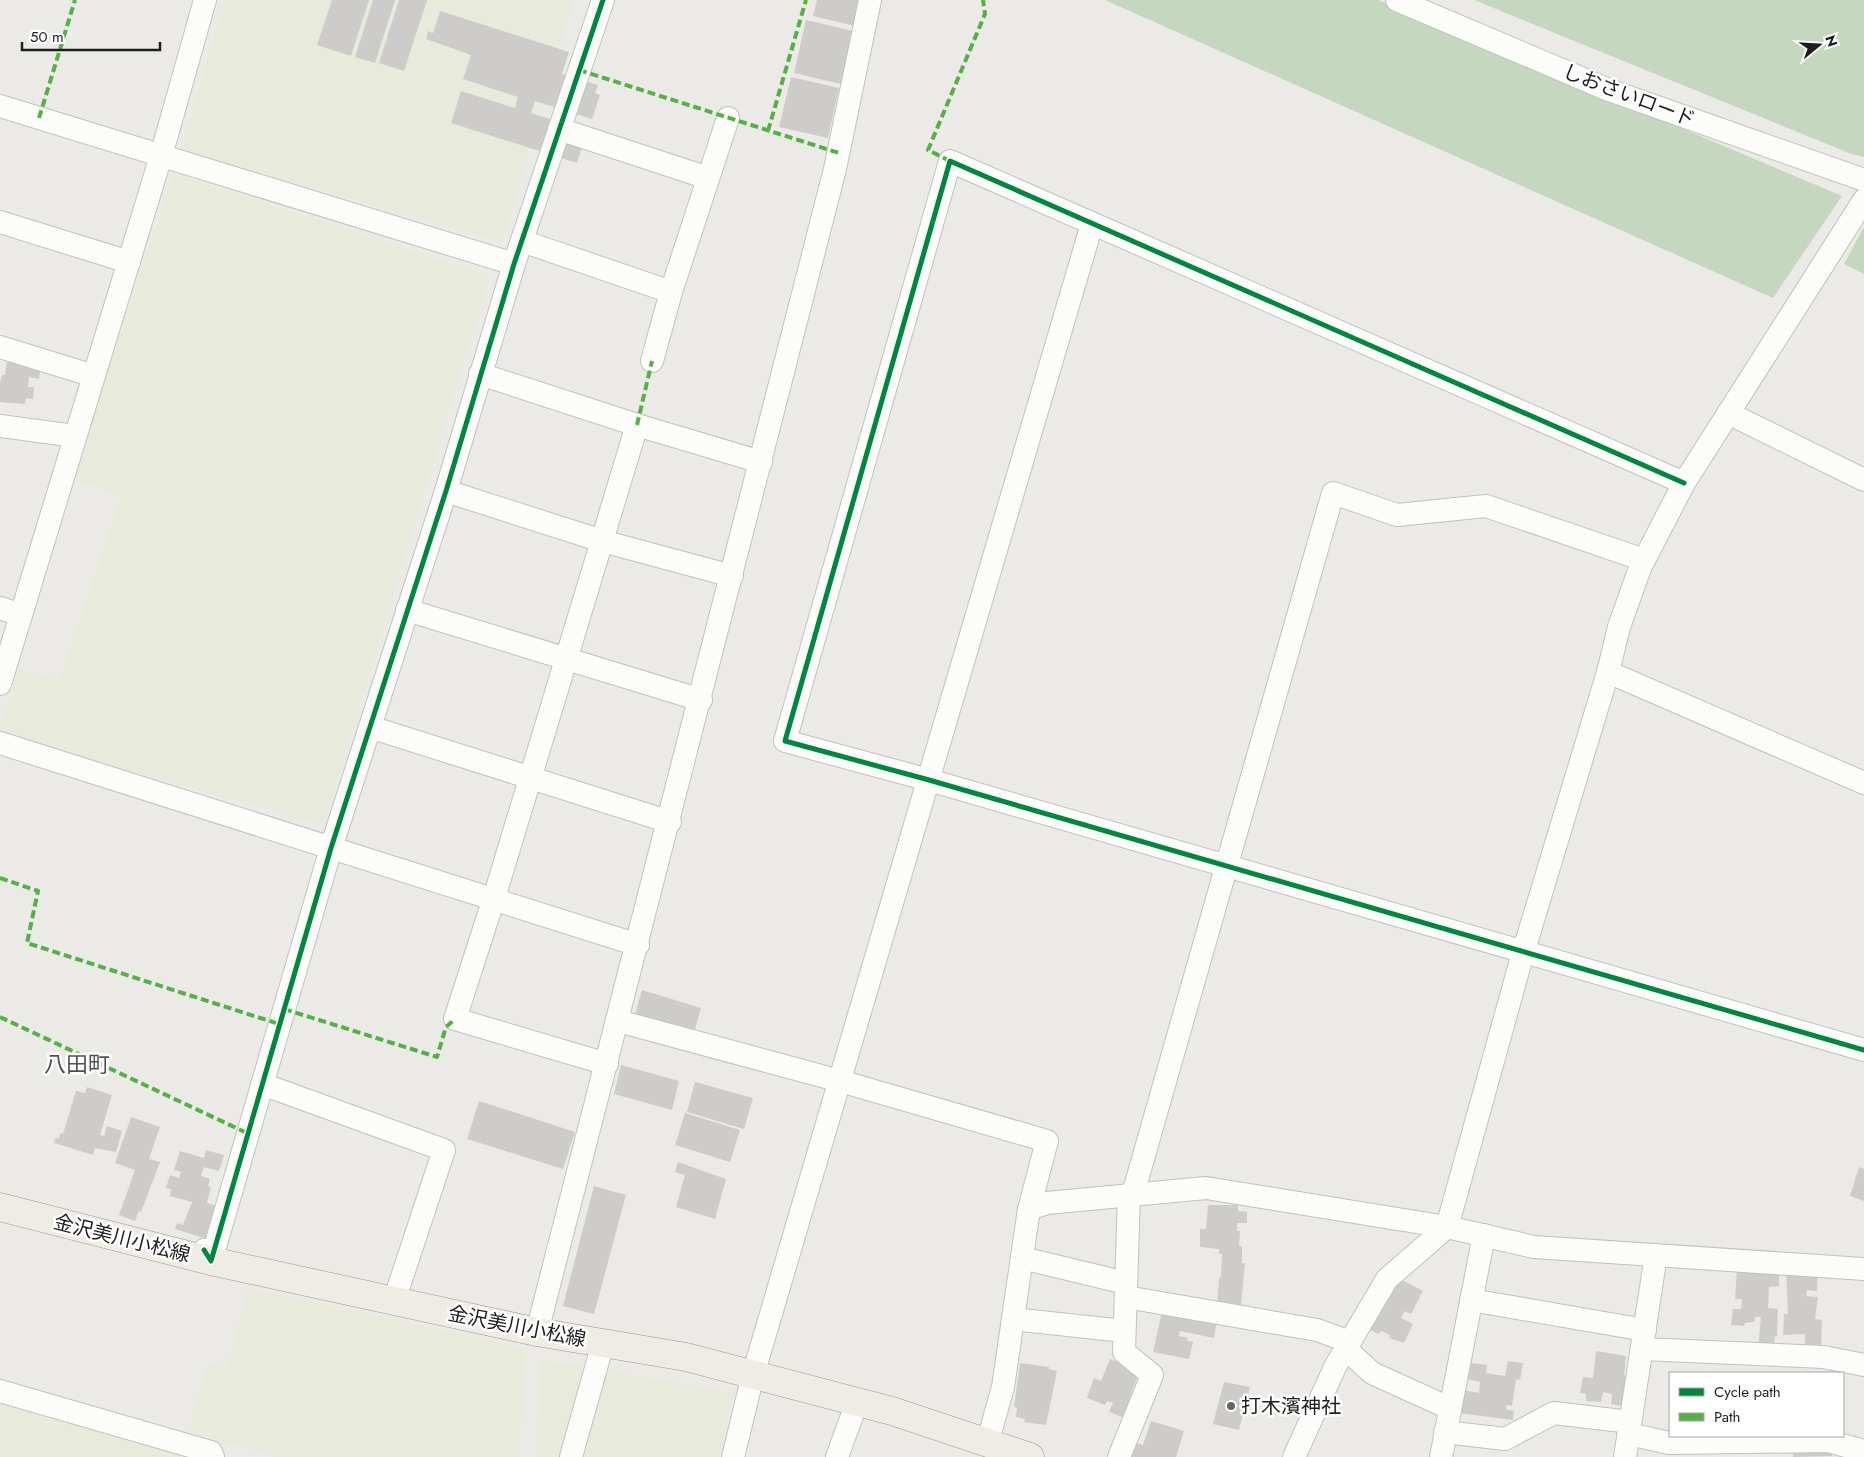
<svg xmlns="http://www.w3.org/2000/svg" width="1864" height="1457" viewBox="0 0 1864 1457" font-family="Jost,'Noto Sans JP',sans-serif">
  <rect width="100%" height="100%" fill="#ebeae7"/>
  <g fill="#e8eadb">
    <polygon points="226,0 574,0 503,242 179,151"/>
    <polygon points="174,174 490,276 324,825 0,735 0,728 19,669 59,681 121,496 72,478"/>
    <polygon points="248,1288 526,1349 519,1457 278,1457 189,1432 206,1365 228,1368"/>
    <polygon points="542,1360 735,1393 719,1457 535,1457"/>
    <polygon points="0,1404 185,1457 0,1457"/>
  </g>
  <g fill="#c6d7bf">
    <polygon points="1105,0 1378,0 1842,196 1773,298"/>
    <polygon points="1474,0 1864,0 1864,157 1849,153"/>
    <polygon points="1864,227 1864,274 1844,264"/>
  </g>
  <g fill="#ceccca">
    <polygon points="332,0 369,0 351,56 317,45"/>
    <polygon points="373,0 395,0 375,63 355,57"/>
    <polygon points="399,0 427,0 404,71 379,63"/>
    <polygon points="817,0 861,0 855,26 813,16"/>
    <polygon points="440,11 569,52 562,74 598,85 595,93 600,95 592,119 535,101 531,113 587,131 577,163 451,123 461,91 515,108 518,97 463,79 471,55 426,39 428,31 433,33"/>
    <polygon points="806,20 853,31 841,84 794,73"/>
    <polygon points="791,77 839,88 828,138 779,127"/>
    <polygon points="7,361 41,366 39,379 29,377 28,387 34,387 33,399 26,398 25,404 0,402 0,383 2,375 5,375"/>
    <polygon points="642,990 701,1008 693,1036 634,1018"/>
    <polygon points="621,1065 679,1081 672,1110 614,1094"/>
    <polygon points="695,1082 753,1098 744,1129 687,1112"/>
    <polygon points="87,1087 112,1095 100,1135 104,1136 107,1126 122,1131 116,1152 95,1148 93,1155 54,1143 55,1138 59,1139 60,1133 63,1134 76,1091 85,1093"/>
    <polygon points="479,1101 575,1132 563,1169 467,1139"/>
    <polygon points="685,1113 740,1130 730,1162 675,1145"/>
    <polygon points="131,1117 160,1127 149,1159 160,1162 141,1212 139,1211 135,1221 119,1215 135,1170 115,1163"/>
    <polygon points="206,1150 224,1155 219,1171 204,1167 201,1176 210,1179 208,1186 211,1187 207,1203 217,1206 207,1239 175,1229 177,1223 183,1225 192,1202 170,1196 171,1189 166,1188 170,1175 179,1178 181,1172 174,1170 180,1151 204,1158"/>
    <polygon points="678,1162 726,1179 715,1219 676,1207 685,1175 675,1172"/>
    <polygon points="1859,1167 1864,1169 1864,1201 1850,1196"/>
    <polygon points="594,1186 626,1195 594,1314 563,1306"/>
    <polygon points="1208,1205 1238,1205 1238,1211 1247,1212 1247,1223 1237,1223 1237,1231 1240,1231 1239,1246 1242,1246 1242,1263 1245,1263 1241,1306 1217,1305 1219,1277 1221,1278 1222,1254 1219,1254 1219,1249 1200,1247 1200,1229 1206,1229"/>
    <polygon points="1737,1268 1779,1270 1779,1286 1769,1287 1768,1308 1778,1309 1777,1336 1775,1336 1773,1351 1758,1350 1761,1317 1755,1317 1754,1322 1745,1323 1744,1326 1731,1325 1733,1309 1741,1309 1742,1299 1735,1299"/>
    <polygon points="1786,1270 1818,1272 1817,1291 1807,1290 1806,1296 1818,1297 1815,1319 1822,1320 1821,1345 1805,1344 1805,1334 1783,1335 1784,1314 1788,1314"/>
    <polygon points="1400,1279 1423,1291 1411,1314 1405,1311 1401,1318 1413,1324 1404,1343 1389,1338 1390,1335 1381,1331 1379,1334 1365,1328 1392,1286 1396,1287"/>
    <polygon points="1163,1307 1217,1318 1214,1338 1180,1331 1179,1336 1188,1338 1187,1341 1193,1342 1189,1359 1153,1352"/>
    <polygon points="1596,1351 1626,1356 1624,1375 1632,1376 1627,1407 1611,1404 1612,1394 1603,1392 1601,1402 1586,1401 1586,1394 1580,1393 1583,1377 1593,1378"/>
    <polygon points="1110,1359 1140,1370 1131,1393 1140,1396 1130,1420 1109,1412 1113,1403 1107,1401 1105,1405 1087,1398 1094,1378 1101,1381"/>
    <polygon points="1508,1361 1523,1363 1520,1380 1516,1379 1512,1406 1507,1405 1506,1409 1514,1411 1513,1420 1459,1413 1463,1390 1479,1393 1480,1382 1468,1379 1470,1363 1487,1365 1486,1373 1505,1376"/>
    <polygon points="1020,1363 1049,1367 1049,1369 1057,1371 1046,1425 1024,1422 1025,1419 1016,1417 1017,1408 1014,1407"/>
    <polygon points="1224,1382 1250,1387 1239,1430 1213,1424"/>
    <polygon points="1151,1421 1184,1431 1176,1457 1127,1457 1132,1442 1143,1445"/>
    <polygon points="1831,1446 1832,1456 1793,1457 1793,1447"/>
  </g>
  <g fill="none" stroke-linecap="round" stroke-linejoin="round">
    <g stroke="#c1c1bf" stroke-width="24">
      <g id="minor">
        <polyline points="1397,0 1609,90 1864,180"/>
        <polyline points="0,106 514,264"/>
        <polyline points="559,129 708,178"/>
        <polyline points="0,222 129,262"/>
        <polyline points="522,241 671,292"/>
        <polyline points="0,347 94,376"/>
        <polyline points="652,361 671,292 728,118"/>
        <polyline points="480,374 637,425 761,462"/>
        <polyline points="1728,413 1864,480"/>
        <polyline points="0,426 75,436"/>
        <polyline points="1684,483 950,161 785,741 929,780 1864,1050"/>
        <polyline points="446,491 602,541 732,576"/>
        <polyline points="0,608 21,615"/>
        <polyline points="407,610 701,700"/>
        <polyline points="1608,672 1864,783"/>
        <polyline points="0,684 161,156 205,0"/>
        <polyline points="370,727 670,822"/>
        <polyline points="0,743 638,945"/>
        <polyline points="618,1021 840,1081 1047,1141 1029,1209"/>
        <polyline points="607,1064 455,1019 494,898 637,425"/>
        <polyline points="262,1084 444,1150 394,1301"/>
        <polyline points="1133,1194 1333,493 1397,515 1486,506 1644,560"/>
        <polyline points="204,1250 211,1261 331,848 446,491 514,264 603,0"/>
        <polyline points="1022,1258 1126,1283"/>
        <polyline points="1126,1297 1317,1330 1350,1342"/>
        <polyline points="1471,1300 1645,1330"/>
        <polyline points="1013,1319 1124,1331"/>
        <polyline points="537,1332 835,169 870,0"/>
        <polyline points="1346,1349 1372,1373 1449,1408"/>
        <polyline points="1642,1349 1823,1357 1864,1365"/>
        <polyline points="0,1391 211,1452 213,1457"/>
        <polyline points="1445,1432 1505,1439 1554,1413 1630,1422"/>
        <polyline points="1629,1434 1669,1443 1828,1441 1864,1451"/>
        <polyline points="987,1444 1003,1387 1029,1209 1047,1203 1206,1188 1447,1227 1534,1247 1864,1269"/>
        <polyline points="571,1457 603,1343"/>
        <polyline points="733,1457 753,1375 1092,224"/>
        <polyline points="837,1457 857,1402"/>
        <polyline points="1119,1457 1152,1375 1124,1352 1129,1194"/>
        <polyline points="1294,1457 1335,1367 1387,1279 1447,1227 1523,953 1608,672 1619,627 1640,568 1684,483 1864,200"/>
        <polyline points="1441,1457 1484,1235"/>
        <polyline points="1625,1457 1656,1255"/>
      </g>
    </g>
    <g stroke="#9f9887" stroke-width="29">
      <polyline id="major" points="0,1207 211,1261 537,1332 686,1357 892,1411 1030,1457"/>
    </g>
    <use href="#minor" stroke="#fcfcfb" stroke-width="22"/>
    <use href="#major" stroke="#efece5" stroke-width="28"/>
    <g stroke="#55b145" stroke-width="4" stroke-dasharray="8 4" stroke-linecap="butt">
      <polyline points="579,70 839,153"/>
      <polyline points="39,118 75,0"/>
      <polyline points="768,131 806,0"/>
      <polyline points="950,161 928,150 985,14 983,0"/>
      <polyline points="637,425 652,361"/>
      <polyline points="0,878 38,891 27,943 279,1024"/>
      <polyline points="284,1009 437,1057 446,1027 455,1019"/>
      <polyline points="0,1017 247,1133"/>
    </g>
    <g stroke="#fff" stroke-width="8">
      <g id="cycleway">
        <polyline points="1684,483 950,161 785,741 929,780 1864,1050"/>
        <polyline points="204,1250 211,1261 331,848 446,491 514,264 603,0"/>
      </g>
    </g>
    <use href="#cycleway" stroke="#00873e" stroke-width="5"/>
  </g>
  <circle fill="#666564" stroke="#fff" stroke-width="2" cx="1231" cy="1406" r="5"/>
  <g text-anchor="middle" stroke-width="5" stroke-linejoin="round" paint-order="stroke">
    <g font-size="20" fill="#1e1e1e" stroke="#fff">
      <text transform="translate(1629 95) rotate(21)" y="7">しおさいロード</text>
      <text transform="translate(122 1238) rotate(14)" y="7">金沢美川小松線</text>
      <text transform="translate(517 1326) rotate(11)" y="7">金沢美川小松線</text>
    </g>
    <g font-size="20" fill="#1e1e1e" stroke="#fff" text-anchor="start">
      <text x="1241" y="1413">打木濱神社</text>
    </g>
    <g font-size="22" fill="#515151" stroke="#fff">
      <text x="77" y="1072">八田町</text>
    </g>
  </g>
  <rect x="1669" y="1372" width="175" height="65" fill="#ffffff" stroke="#a5a5a5"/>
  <rect x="1679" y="1388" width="25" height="8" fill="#00873e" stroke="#a5a5a5"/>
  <text x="1714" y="1397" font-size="15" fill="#1e1e1e">Cycle path</text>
  <rect x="1679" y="1413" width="25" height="8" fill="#55b145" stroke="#a5a5a5"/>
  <text x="1714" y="1422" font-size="15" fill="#1e1e1e">Path</text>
  <g transform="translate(1819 45) rotate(72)" stroke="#ffffff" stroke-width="4" paint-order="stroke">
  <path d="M0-4L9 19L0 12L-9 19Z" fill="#1e1e1e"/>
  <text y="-8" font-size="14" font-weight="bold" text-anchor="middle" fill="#1e1e1e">N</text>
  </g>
  <path d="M22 42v8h138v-8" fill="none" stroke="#1e1e1e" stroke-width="2.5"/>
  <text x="30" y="42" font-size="15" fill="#1e1e1e" stroke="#ffffff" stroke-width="4" paint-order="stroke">50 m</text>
</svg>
